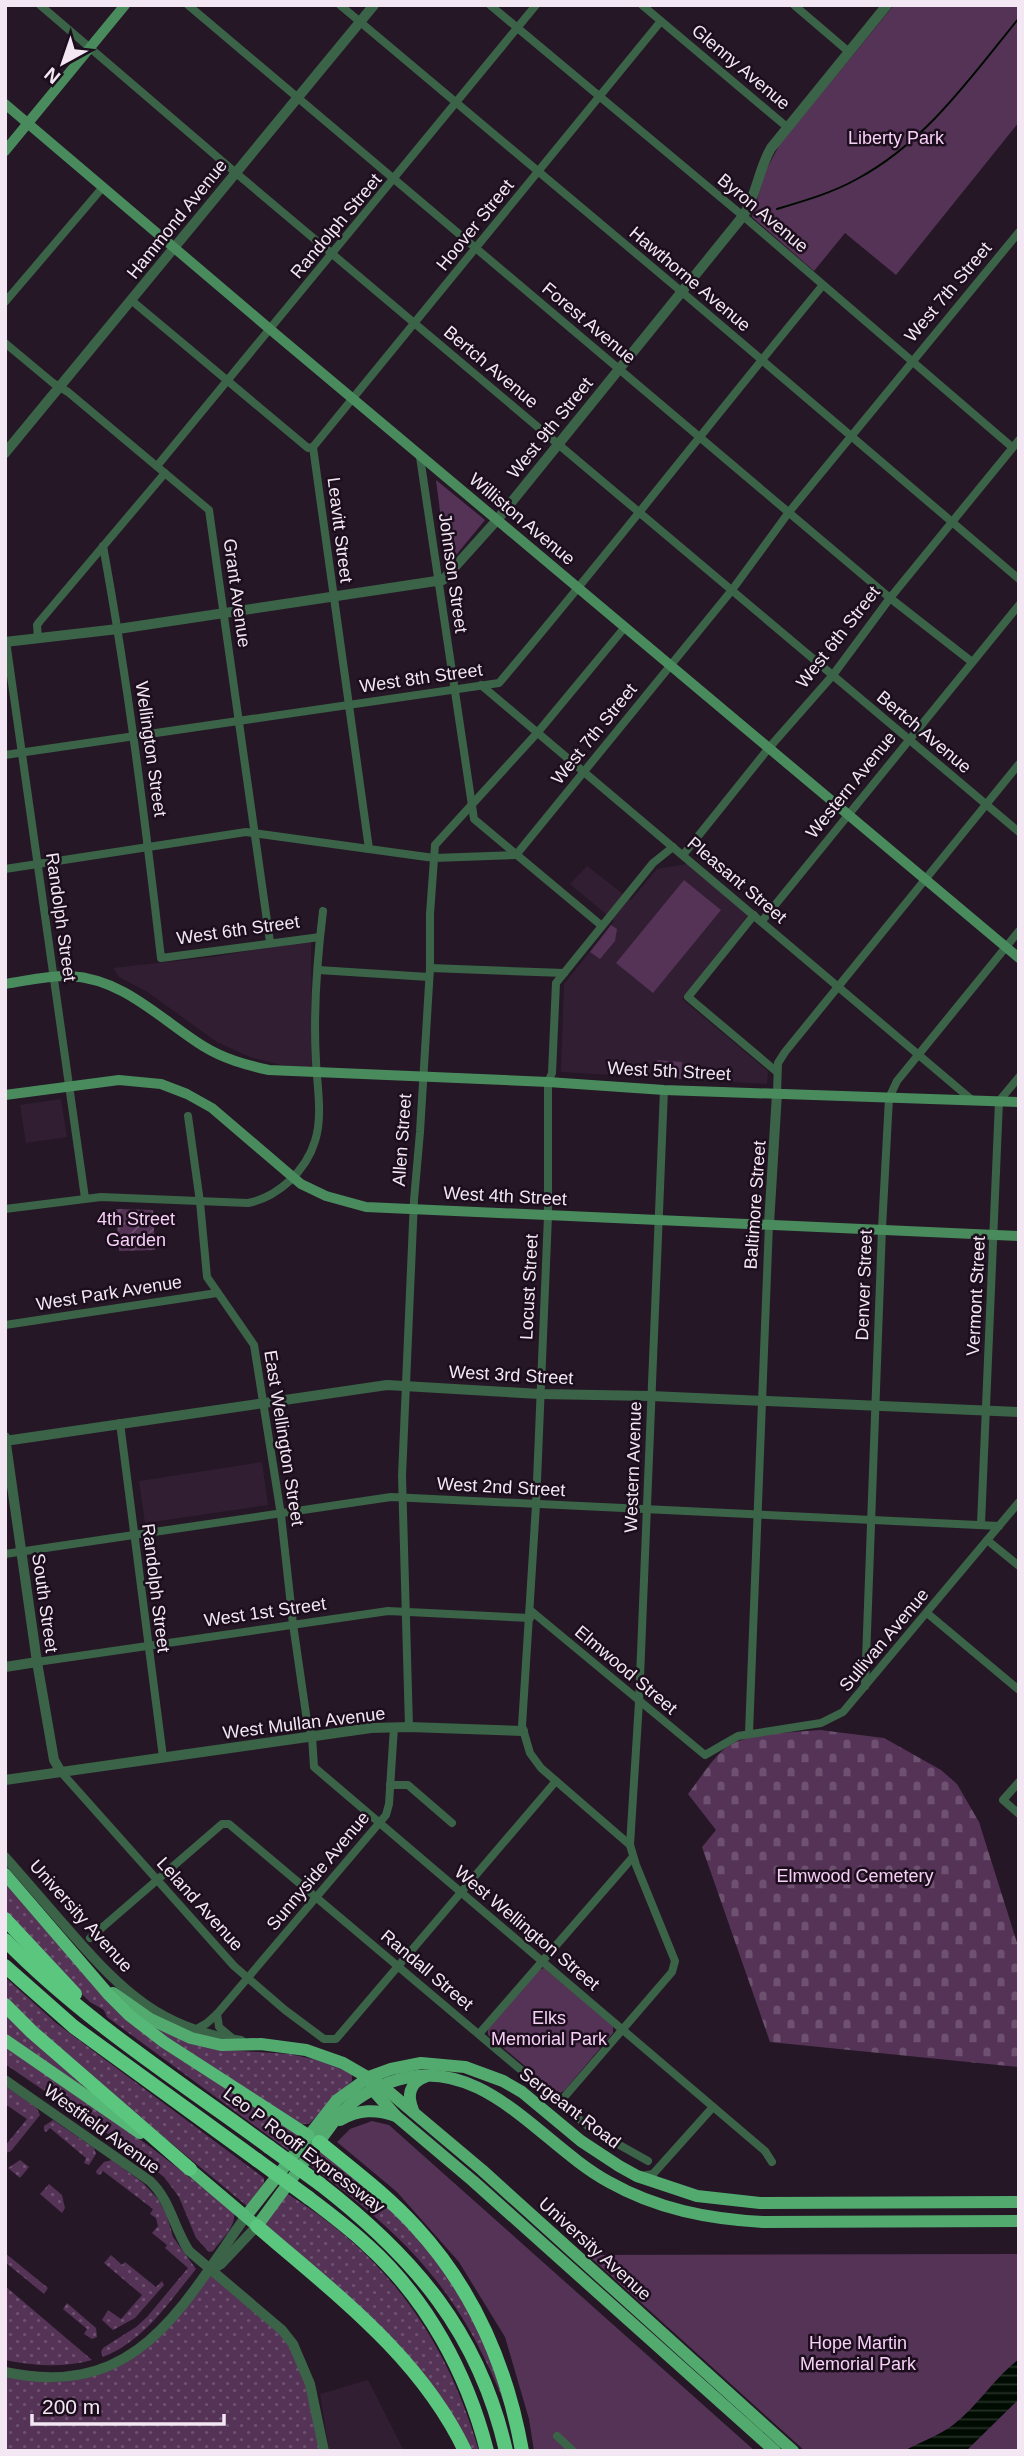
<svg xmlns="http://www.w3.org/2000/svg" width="1024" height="2456" viewBox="0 0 1024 2456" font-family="Helvetica,sans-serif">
  <defs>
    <pattern id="grass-dots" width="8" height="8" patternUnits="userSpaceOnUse" patternTransform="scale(1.75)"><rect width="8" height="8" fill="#553357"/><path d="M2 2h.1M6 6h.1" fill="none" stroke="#6e5170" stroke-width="1.8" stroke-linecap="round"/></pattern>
    <pattern id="cemetery-stones" width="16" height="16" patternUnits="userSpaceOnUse" patternTransform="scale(1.75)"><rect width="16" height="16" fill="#553357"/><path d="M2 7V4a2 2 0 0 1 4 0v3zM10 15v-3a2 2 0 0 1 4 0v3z" fill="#6e5170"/></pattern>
    <pattern id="garden-furrows" width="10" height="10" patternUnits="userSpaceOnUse" patternTransform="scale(1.75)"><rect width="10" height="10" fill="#553357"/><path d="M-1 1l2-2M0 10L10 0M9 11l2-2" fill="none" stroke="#6e5170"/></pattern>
    <pattern id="water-rules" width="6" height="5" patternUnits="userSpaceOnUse" patternTransform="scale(1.75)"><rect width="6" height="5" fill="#000b01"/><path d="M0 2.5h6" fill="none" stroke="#262f26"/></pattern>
  </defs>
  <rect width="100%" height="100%" fill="#251726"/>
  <g fill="#311e32">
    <polygon points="687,864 748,915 682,999 768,1071 767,1084 561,1072 564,984 614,921 570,884 587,866 631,900 657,869"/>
    <polygon points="311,940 312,1068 281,1065 250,1057 217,1042 146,991 119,977 113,968 212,957"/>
    <polygon points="61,1099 67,1137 26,1143 20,1105"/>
    <polygon points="262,1462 268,1505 145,1523 139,1481"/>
    <polygon points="368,2380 404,2451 329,2451 320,2394"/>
  </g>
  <g fill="url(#grass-dots)">
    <polygon points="5,1882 96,1987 301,2136 289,2151 107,2017 104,2010 90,2002 67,1980 5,1911"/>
    <polygon points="5,1977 56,2023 264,2178 264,2183 247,2206 94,2079 5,1999"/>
    <polygon points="5,2011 123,2114 5,2034"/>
    <polygon points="138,2016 225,2050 290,2054 317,2060 348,2071 352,2075 352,2081 309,2124 301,2124 181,2050"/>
    <path d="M5 2044C84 2098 161 2152 234 2213 236 2227 221 2240 213 2251L209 2252 196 2238 179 2197 164 2177 115 2139 5 2064Z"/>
    <polygon points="5,2086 36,2107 40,2115 11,2151 6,2153 5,2146 27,2119 5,2104"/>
    <polygon points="53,2120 94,2148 96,2154 89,2165 84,2163 86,2158 50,2128 46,2132 44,2130 44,2126"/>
    <path d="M322 2149 375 2191 432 2250 480 2328 506 2407C460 2291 408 2237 309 2165Z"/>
    <polygon points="20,2160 29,2167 20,2178 8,2168"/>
    <path d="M112 2160 143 2183 158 2199 167 2216 173 2237 196 2269C169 2302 144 2341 103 2357L101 2352 103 2348 136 2327 147 2317 188 2268 165 2248 167 2245 152 2233 158 2226 156 2218 150 2214 153 2209 103 2171 100 2175 97 2174 96 2171 104 2162Z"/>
    <polygon points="49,2184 62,2195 65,2208 62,2213 40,2194"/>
    <path d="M286 2193C387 2255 446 2338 479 2451H470L420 2371 399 2345 355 2303 264 2226Z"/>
    <polygon points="5,2253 48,2288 44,2294 5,2262"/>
    <polygon points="111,2255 122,2265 125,2262 156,2287 162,2281 164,2285 135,2318 113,2330 102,2320 108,2310 121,2319 142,2295 104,2263"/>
    <polygon points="209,2270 282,2330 300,2358 324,2451 5,2451 5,2372 77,2377 142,2347"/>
    <path d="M5 2286 92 2360C62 2368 35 2366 5 2360Z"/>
    <polygon points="67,2303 96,2328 97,2337 92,2339 84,2334 87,2329 63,2309"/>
  </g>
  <path fill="url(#cemetery-stones)" d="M820 1730 884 1738 941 1770 957 1784 979 1822 1019 1949V2067L770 2042 702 1847 716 1830 688 1794C699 1780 710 1762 723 1750 743 1732 793 1733 820 1730Z"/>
  <g fill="#553357">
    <polygon points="894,5 1019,5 1019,122 896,275 845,233 814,271 752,217 766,170 780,144"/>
    <polygon points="436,480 485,520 447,566"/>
    <polygon points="684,880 721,910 653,993 616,963"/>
    <polygon points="611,925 617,929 615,941 600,959 590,952"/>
    <polygon points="657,1060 682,1062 681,1079 662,1078 661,1071 657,1068"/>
    <polygon points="544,1968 613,2026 613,2033 564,2091 558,2094 488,2035 488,2029 539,1970"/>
    <polygon points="372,2121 389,2125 755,2451 534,2451 529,2419 505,2337 459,2262 397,2192 337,2142 350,2129"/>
    <polygon points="1019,2254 1019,2451 805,2451 588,2255"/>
  </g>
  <polygon fill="url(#garden-furrows)" points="116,1209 153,1210 155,1250 119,1251"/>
  <path fill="url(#water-rules)" d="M1019 2359V2399L966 2451H904C920 2442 938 2436 953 2425 978 2406 994 2378 1019 2359Z"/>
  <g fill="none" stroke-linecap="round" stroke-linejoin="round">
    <path stroke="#000b01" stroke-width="2" d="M777 209C804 201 832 193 857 179 926 142 971 77 1019 18"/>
    <g stroke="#3b6347" stroke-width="8">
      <polyline points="40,5 236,173 1019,832"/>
      <polyline points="188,5 890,598 972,662"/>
      <polyline points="340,5 682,292 1019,579"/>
      <polyline points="490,5 743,216 1012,447"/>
      <polyline points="642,5 787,127"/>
      <polyline points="794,5 849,52"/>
      <polyline points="131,300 308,448 313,447"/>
      <polyline points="5,302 103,187"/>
      <polyline points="5,343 53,383 68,392 209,510 270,942"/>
      <polyline points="313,447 661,21"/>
      <polyline points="313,447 369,849"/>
      <polyline points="420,457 474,819 602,926"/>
      <polyline points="157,466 536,5"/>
      <path d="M103 546C128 682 145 820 161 958L320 937"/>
      <polyline points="38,638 37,625 40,621 165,473"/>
      <polyline points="6,641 85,1198"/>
      <polyline points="481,685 972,1100"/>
      <path d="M5 755 499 683C610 552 714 417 823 285"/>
      <polyline points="683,855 768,749 833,675 890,598 1019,440"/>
      <polyline points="5,869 246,832 434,858 516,855 732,590 789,512 1019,232"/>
      <polyline points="754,915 688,997 777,1072"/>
      <polyline points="762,921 1019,605"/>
      <polyline points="430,968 564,973"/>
      <polyline points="318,970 429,977"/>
      <polyline points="777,1093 778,1063 785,1052 1019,764"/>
      <polyline points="188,1116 200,1202 207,1277 254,1345 281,1515 293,1624 307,1721 312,1736 314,1767 765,2151 772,2162"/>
      <path d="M5 1209 101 1197 248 1203C278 1197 306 1171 315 1141 323 1116 317 1086 316 1061 313 1011 317 960 323 911"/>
      <polyline points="5,1325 217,1293"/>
      <polyline points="120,1423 163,1757"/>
      <polyline points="981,1524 999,1101 1019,1077"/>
      <polyline points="987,1540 1019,1566"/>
      <polyline points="5,1554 391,1497 999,1526"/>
      <polyline points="530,1610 705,1755 738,1736 821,1723 843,1712 1019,1502"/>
      <polyline points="927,1613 1019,1690"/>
      <polyline points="37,1662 388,1611 530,1618"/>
      <polyline points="865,1686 882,1228 889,1098 897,1081 1019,931"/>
      <polyline points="409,1727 402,1476 414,1200 420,1132 430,968 430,914 435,845 538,732 625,627"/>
      <polyline points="749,1733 769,1224"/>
      <polyline points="61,1772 234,1966 285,2010 324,2039 336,2039 556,1781"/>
      <polyline points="1019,1782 1003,1800 1019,1814"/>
      <polyline points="390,1785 408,1785 452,1823"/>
      <polyline points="630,1845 541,1768 530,1753 522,1726 536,1505 548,1216 548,1082 552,1073 556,983 653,863 673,847"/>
      <polyline points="90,1938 222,1824 229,1824 591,2129 648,2161"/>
      <polyline points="217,2014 219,2027 232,2038"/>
      <polyline points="195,2030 207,2023 217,2014 386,1815 389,1804 394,1727"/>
      <polyline points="479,2034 633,1857"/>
      <polyline points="560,2102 672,1972 675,1961 636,1865 630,1845 639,1702 664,1090"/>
      <polyline points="641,2176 653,2174 713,2107"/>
      <polyline points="557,2436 573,2451"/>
    </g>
    <g stroke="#3b6347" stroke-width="10">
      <polyline points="5,453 374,5"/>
      <path d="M5 642 118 629 443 580 497 520 743 216C757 195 758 170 771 148L887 5"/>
      <polyline points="769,1224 777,1093"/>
      <polyline points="5,1437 37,1662 54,1760 61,1772"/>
      <polyline points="5,1441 387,1385 540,1394 651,1396 1019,1412"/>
      <polyline points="5,1667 37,1662"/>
      <polyline points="5,1780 371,1728 409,1727 523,1731"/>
      <path d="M5 1857C28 1883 50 1909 73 1935 123 1992 161 2029 241 2041"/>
      <path d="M5 2080 150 2181C171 2201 173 2227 189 2251L282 2330 293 2344 310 2384 324 2451"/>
      <polyline points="210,2270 221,2264 257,2226"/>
      <path d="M5 2372C137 2400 180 2309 246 2216"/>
    </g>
    <g stroke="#498b5d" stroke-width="10">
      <polyline points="5,104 278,336 1019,958"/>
      <polyline points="5,151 125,5"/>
      <path d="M5 984C26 981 49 975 70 976 124 979 160 1019 203 1046 224 1059 246 1065 269 1070L548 1082 664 1090 1019 1102"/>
      <polyline points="5,1095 119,1080 161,1084 187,1094 212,1108 301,1184 326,1196 366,1207 1019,1236"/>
    </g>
    <g stroke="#52aa6f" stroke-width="12">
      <polyline points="113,1993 150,2019 191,2038 221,2045 261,2044 306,2050 343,2063 381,2085 482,2170 793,2451"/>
      <polyline points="371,2085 372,2089 396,2116 473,2181 775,2451"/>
      <path d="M413 2110C407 2096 409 2083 425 2077"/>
      <path d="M340 2120C359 2109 376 2109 396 2116"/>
      <polyline points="246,2216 337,2100 369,2077 391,2069 421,2063 465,2067 503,2081 522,2092 581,2141 619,2166 637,2176 697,2196 760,2203 1019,2202"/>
      <path d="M257 2226 338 2116C355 2098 373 2087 397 2080 484 2054 541 2145 609 2182 657 2209 708 2219 763 2222L1019 2221"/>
    </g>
    <g stroke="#56b876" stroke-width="12">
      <polyline points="5,1874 109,1995 129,2015 164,2042 308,2135"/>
      <polyline points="5,2040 140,2133"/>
      <polyline points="184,2164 257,2226"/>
    </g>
    <g stroke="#5ac67e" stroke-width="14">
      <polyline points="5,1919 75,1994"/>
      <path d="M5 1940C83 2020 179 2081 269 2147"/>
      <polyline points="5,1966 74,2027 257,2160"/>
      <polyline points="5,2005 32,2032 190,2169"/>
      <path d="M319 2142C352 2169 387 2195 416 2227 474 2290 507 2367 522 2451"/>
      <path d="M320 2184C414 2257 479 2332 506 2451"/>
      <path d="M309 2198C329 2213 349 2228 367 2245 427 2299 467 2373 487 2451"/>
      <path d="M257 2226C334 2293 420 2356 465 2451"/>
    </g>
    <g stroke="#5ac67e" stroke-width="14">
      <polyline points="269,2147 320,2184"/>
      <polyline points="257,2160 309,2198"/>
    </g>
  </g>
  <g text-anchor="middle" stroke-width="5" stroke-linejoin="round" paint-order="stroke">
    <g font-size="18" fill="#f2e7f2" stroke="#1c0e1c">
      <text transform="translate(741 67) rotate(40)" y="6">Glenny Avenue</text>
      <text transform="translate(763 213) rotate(40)" y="6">Byron Avenue</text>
      <text transform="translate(177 219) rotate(-51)" y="6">Hammond Avenue</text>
      <text transform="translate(475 225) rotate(-51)" y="6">Hoover Street</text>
      <text transform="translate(336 226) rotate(-50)" y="6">Randolph Street</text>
      <text transform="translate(690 279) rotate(40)" y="6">Hawthorne Avenue</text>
      <text transform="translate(948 292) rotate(-50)" y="6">West 7th Street</text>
      <text transform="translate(589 323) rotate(40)" y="6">Forest Avenue</text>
      <text transform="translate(491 367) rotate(40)" y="6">Bertch Avenue</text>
      <text transform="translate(550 428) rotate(-51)" y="6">West 9th Street</text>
      <text transform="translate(522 519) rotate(40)" y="6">Williston Avenue</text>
      <text transform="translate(340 530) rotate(83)" y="6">Leavitt Street</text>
      <text transform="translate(453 573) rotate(82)" y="6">Johnson Street</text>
      <text transform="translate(237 593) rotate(82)" y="6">Grant Avenue</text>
      <text transform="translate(838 637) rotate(-52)" y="6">West 6th Street</text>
      <text transform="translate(421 678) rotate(-8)" y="6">West 8th Street</text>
      <text transform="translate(924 732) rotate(40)" y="6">Bertch Avenue</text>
      <text transform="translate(594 734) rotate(-51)" y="6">West 7th Street</text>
      <text transform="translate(151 749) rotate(82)" y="6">Wellington Street</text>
      <text transform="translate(851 785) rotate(-51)" y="6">Western Avenue</text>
      <text transform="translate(737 880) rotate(40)" y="6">Pleasant Street</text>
      <text transform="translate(61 917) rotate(82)" y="6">Randolph Street</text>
      <text transform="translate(238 930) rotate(-8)" y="6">West 6th Street</text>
      <text transform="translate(669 1071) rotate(3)" y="6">West 5th Street</text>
      <text transform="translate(402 1140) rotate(-86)" y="6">Allen Street</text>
      <text transform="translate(505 1196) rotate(3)" y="6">West 4th Street</text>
      <text transform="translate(755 1205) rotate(-86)" y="6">Baltimore Street</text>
      <text transform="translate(864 1285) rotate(-88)" y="6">Denver Street</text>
      <text transform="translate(529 1287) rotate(-87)" y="6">Locust Street</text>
      <text transform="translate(109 1293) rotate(-9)" y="6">West Park Avenue</text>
      <text transform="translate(976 1296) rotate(-87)" y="6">Vermont Street</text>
      <text transform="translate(511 1375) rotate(3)" y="6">West 3rd Street</text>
      <text transform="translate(284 1438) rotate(81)" y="6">East Wellington Street</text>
      <text transform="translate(633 1467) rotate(-88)" y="6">Western Avenue</text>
      <text transform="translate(501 1487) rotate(3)" y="6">West 2nd Street</text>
      <text transform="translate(156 1588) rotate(83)" y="6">Randolph Street</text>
      <text transform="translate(45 1603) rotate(82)" y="6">South Street</text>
      <text transform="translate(265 1612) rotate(-8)" y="6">West 1st Street</text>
      <text transform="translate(884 1640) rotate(-50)" y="6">Sullivan Avenue</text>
      <text transform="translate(626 1670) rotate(40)" y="6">Elmwood Street</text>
      <text transform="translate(304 1723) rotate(-7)" y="6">West Mullan Avenue</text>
      <text transform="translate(318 1871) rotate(-50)" y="6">Sunnyside Avenue</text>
      <text transform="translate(200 1904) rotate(48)" y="6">Leland Avenue</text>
      <text transform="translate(81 1916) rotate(48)" y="6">University Avenue</text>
      <text transform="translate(527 1928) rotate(40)" y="6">West Wellington Street</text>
      <text transform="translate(427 1970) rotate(40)" y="6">Randall Street</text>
      <text transform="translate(570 2108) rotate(37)" y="6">Sergeant Road</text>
      <text transform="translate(102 2129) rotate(36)" y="6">Westfield Avenue</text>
      <text transform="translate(304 2150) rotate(37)" y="6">Leo P Rooff Expressway</text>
      <text transform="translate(595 2249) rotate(42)" y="6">University Avenue</text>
    </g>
    <g font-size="18" fill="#f7d0f8" stroke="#1c0e1c">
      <text x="896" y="144">Liberty Park</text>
      <text x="136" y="1225">4th Street<tspan x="136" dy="21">Garden</tspan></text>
      <text x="855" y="1882">Elmwood Cemetery</text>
      <text x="549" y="2024">Elks<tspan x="549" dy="21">Memorial Park</tspan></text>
      <text x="858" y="2349">Hope Martin<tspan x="858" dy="21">Memorial Park</tspan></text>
    </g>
  </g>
  <rect width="1024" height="2456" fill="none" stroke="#f2e7f2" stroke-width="14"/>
  <g transform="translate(63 63) rotate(220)" stroke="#1c0e1c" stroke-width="5" paint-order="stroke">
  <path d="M0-5L12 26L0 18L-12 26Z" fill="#f2e7f2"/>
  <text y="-10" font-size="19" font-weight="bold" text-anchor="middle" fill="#f2e7f2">N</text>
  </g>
  <path d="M32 2414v10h192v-10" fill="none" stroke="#f2e7f2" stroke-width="3.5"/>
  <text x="42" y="2414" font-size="21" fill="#f2e7f2" stroke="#1c0e1c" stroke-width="5" paint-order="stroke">200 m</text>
</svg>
